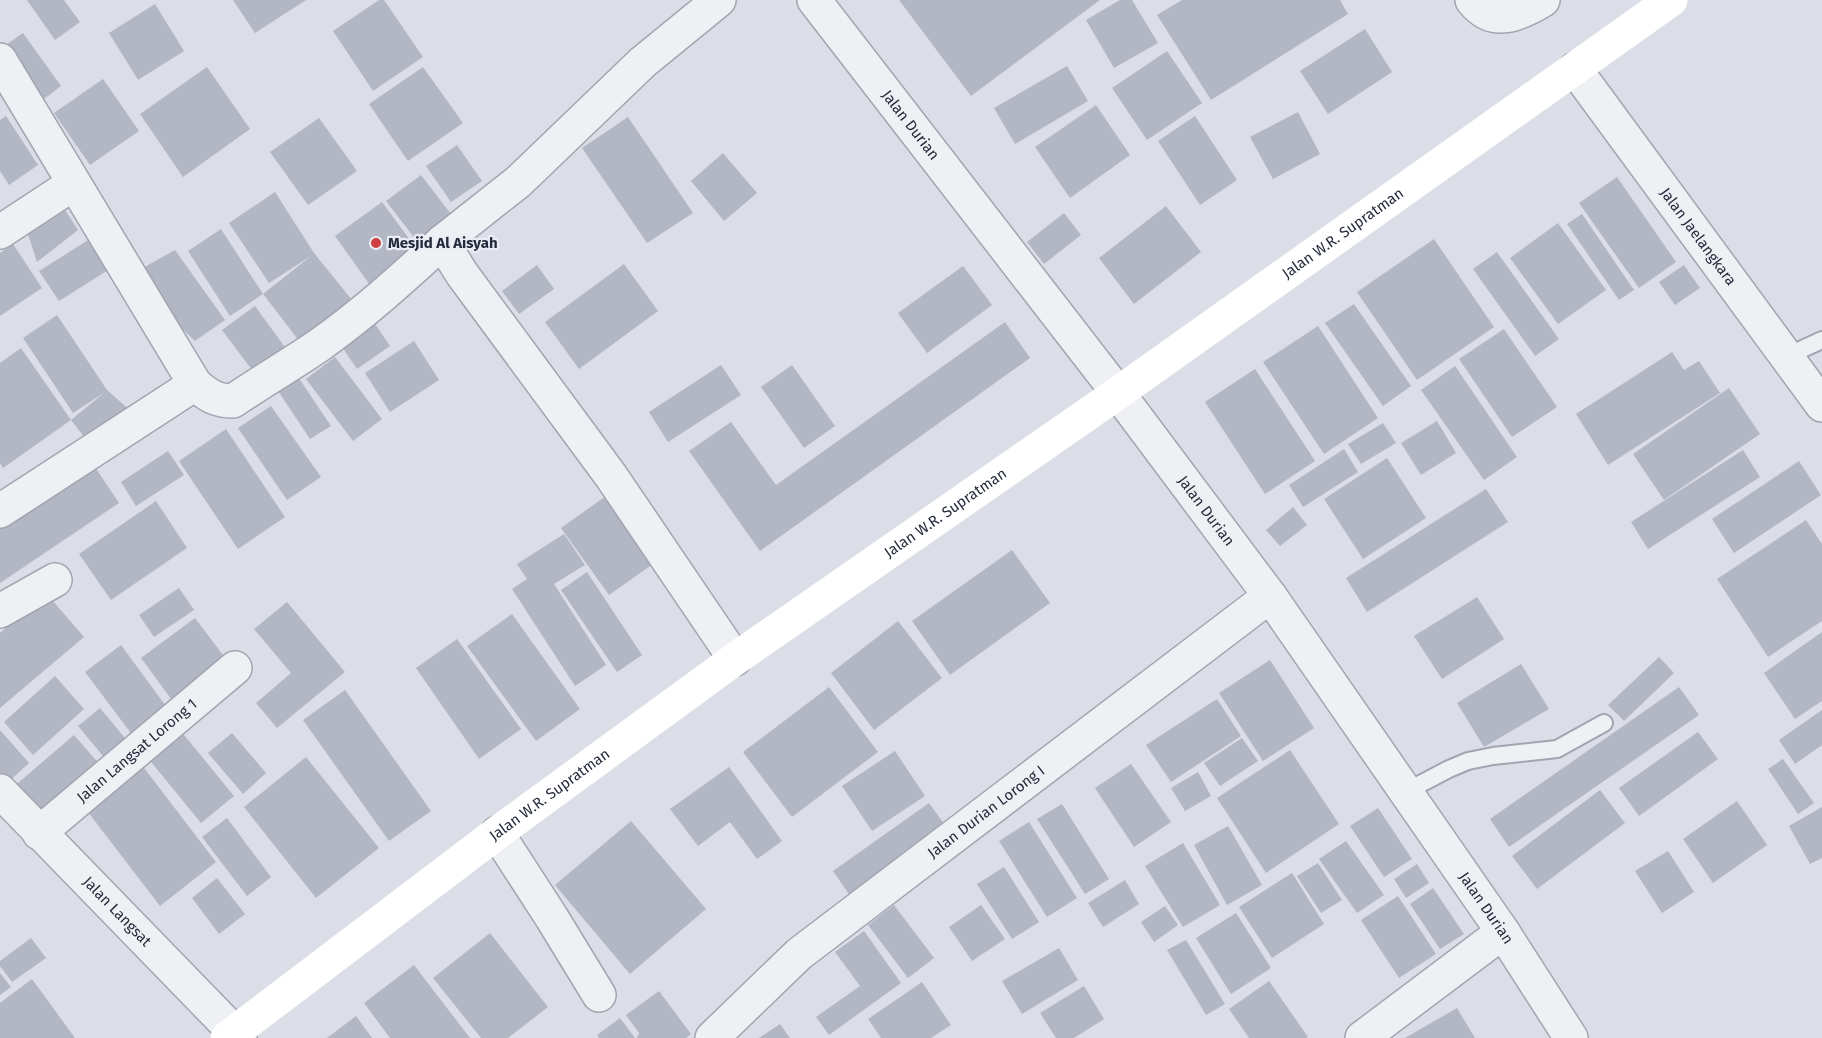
<svg xmlns="http://www.w3.org/2000/svg" width="1822" height="1038" viewBox="0 0 1822 1038" font-family="'Fira Sans',sans-serif">
  <rect width="100%" height="100%" fill="#dbdee6"/>
  <g fill="#b3b7c3">
    <polygon points="27,0 64,0 80,22 55,40"/>
    <polygon points="233,0 306,0 255,33"/>
    <polygon points="379,0 384,0 423,57 373,91 333,31"/>
    <polygon points="899,0 1100,0 971,96"/>
    <polygon points="1120,0 1132,0 1158,43 1114,68 1086,20"/>
    <polygon points="1182,0 1340,0 1348,14 1211,100 1157,15"/>
    <polygon points="155,4 184,51 138,80 109,33"/>
    <polygon points="1365,29 1392,72 1328,114 1300,71"/>
    <polygon points="23,33 61,86 36,105 0,49"/>
    <polygon points="1167,51 1202,103 1147,140 1112,88"/>
    <polygon points="1067,66 1088,101 1015,144 994,108"/>
    <polygon points="207,67 250,129 183,177 140,114"/>
    <polygon points="423,67 463,123 408,161 369,104"/>
    <polygon points="103,79 139,131 90,165 54,113"/>
    <polygon points="1096,105 1130,155 1070,198 1035,147"/>
    <polygon points="1298,112 1320,154 1273,179 1250,137"/>
    <polygon points="6,116 38,165 9,185 0,171 0,120"/>
    <polygon points="1195,116 1237,180 1200,205 1158,141"/>
    <polygon points="628,117 693,213 647,243 582,148"/>
    <polygon points="319,118 357,171 308,205 270,152"/>
    <polygon points="457,145 482,181 451,202 426,166"/>
    <polygon points="723,153 757,193 724,221 691,181"/>
    <polygon points="421,175 454,218 419,244 386,201"/>
    <polygon points="1617,177 1676,262 1639,288 1579,203"/>
    <polygon points="275,192 314,253 352,300 300,342 263,294 311,256 269,283 229,223"/>
    <polygon points="382,202 418,251 370,285 335,236"/>
    <polygon points="1166,206 1201,252 1134,304 1099,258"/>
    <polygon points="65,210 78,230 37,262 28,234"/>
    <polygon points="1064,213 1081,235 1044,264 1027,242"/>
    <polygon points="1582,214 1634,290 1619,300 1567,224"/>
    <polygon points="1558,223 1606,290 1558,324 1510,258"/>
    <polygon points="221,229 263,294 230,316 188,251"/>
    <polygon points="93,237 113,267 59,301 39,271"/>
    <polygon points="1434,239 1494,327 1417,380 1357,292"/>
    <polygon points="13,244 42,288 0,316 0,253"/>
    <polygon points="175,250 225,320 195,341 156,304 134,273"/>
    <polygon points="1497,252 1559,339 1535,356 1473,269"/>
    <polygon points="624,264 658,311 579,369 545,322"/>
    <polygon points="537,265 554,289 519,314 502,291"/>
    <polygon points="1684,265 1700,288 1675,305 1659,282"/>
    <polygon points="963,266 992,305 927,353 898,313"/>
    <polygon points="1354,304 1411,386 1383,406 1325,323"/>
    <polygon points="255,306 290,354 258,378 222,330"/>
    <polygon points="57,315 107,390 132,412 88,442 71,420 105,392 73,413 23,338"/>
    <polygon points="373,321 390,346 357,369 340,344"/>
    <polygon points="1005,322 1030,358 760,551 689,451 731,422 776,485"/>
    <polygon points="1318,326 1378,418 1324,454 1263,362"/>
    <polygon points="1504,329 1557,407 1512,437 1459,359"/>
    <polygon points="414,341 439,380 390,412 365,373"/>
    <polygon points="21,348 71,420 3,468 0,463 0,363"/>
    <polygon points="1672,352 1684,370 1699,361 1720,393 1608,465 1576,414"/>
    <polygon points="335,357 382,419 353,441 306,379"/>
    <polygon points="721,365 741,395 668,442 649,412"/>
    <polygon points="792,365 835,426 804,448 761,387"/>
    <polygon points="1455,366 1517,457 1484,480 1421,390"/>
    <polygon points="1255,369 1315,461 1265,494 1205,402"/>
    <polygon points="294,371 331,426 310,439 274,385"/>
    <polygon points="1729,388 1760,434 1664,500 1633,454"/>
    <polygon points="271,406 321,477 287,500 238,428"/>
    <polygon points="1437,421 1456,453 1421,475 1401,443"/>
    <polygon points="1383,423 1396,443 1361,464 1348,444"/>
    <polygon points="226,429 285,517 238,549 179,461"/>
    <polygon points="1344,449 1358,472 1303,507 1289,485"/>
    <polygon points="1743,450 1760,477 1648,549 1631,522"/>
    <polygon points="168,451 184,475 136,506 121,482"/>
    <polygon points="1387,458 1426,518 1363,559 1324,499"/>
    <polygon points="1799,461 1821,495 1734,553 1712,519"/>
    <polygon points="93,464 119,503 0,583 0,526"/>
    <polygon points="1486,489 1508,522 1367,612 1346,578"/>
    <polygon points="613,491 660,559 609,595 561,528"/>
    <polygon points="156,501 187,548 111,600 79,554"/>
    <polygon points="1293,507 1307,525 1280,546 1266,530"/>
    <polygon points="1806,520 1822,544 1822,621 1768,657 1717,579"/>
    <polygon points="564,534 585,565 554,584 606,665 575,686 512,589 527,579 517,564"/>
    <polygon points="1012,550 1050,603 950,675 912,621"/>
    <polygon points="587,572 642,655 617,672 561,590"/>
    <polygon points="179,588 194,610 154,637 139,615"/>
    <polygon points="46,593 84,637 0,708 0,633"/>
    <polygon points="1477,597 1504,639 1442,679 1414,636"/>
    <polygon points="287,602 345,672 277,728 256,703 291,673 254,629"/>
    <polygon points="512,614 580,709 536,741 467,646"/>
    <polygon points="195,618 229,663 174,703 141,658"/>
    <polygon points="898,621 942,678 874,730 831,673"/>
    <polygon points="1822,632 1822,701 1795,719 1764,673"/>
    <polygon points="457,639 521,729 479,759 416,668"/>
    <polygon points="121,645 171,713 136,740 85,672"/>
    <polygon points="1659,657 1674,673 1624,721 1608,705"/>
    <polygon points="1270,660 1314,728 1263,761 1219,693"/>
    <polygon points="1521,664 1549,709 1484,747 1457,703"/>
    <polygon points="55,676 84,709 33,755 4,722"/>
    <polygon points="829,687 878,752 792,817 743,752"/>
    <polygon points="1679,687 1699,715 1509,847 1490,819"/>
    <polygon points="345,690 431,811 389,841 303,720"/>
    <polygon points="1217,699 1241,736 1171,782 1146,745"/>
    <polygon points="100,708 130,744 108,762 78,726"/>
    <polygon points="1822,710 1822,745 1795,764 1779,740"/>
    <polygon points="0,730 29,763 5,785 0,779"/>
    <polygon points="180,730 234,796 201,823 147,757"/>
    <polygon points="1698,732 1718,759 1639,816 1619,788"/>
    <polygon points="232,733 266,773 243,794 208,753"/>
    <polygon points="74,735 102,767 39,821 11,789"/>
    <polygon points="1242,738 1258,761 1220,786 1204,763"/>
    <polygon points="1290,750 1339,824 1266,873 1217,798"/>
    <polygon points="895,751 925,796 872,831 842,786"/>
    <polygon points="306,757 379,848 316,898 244,807"/>
    <polygon points="1783,759 1814,803 1798,814 1768,769"/>
    <polygon points="138,760 216,862 160,906 81,803"/>
    <polygon points="1131,764 1171,822 1134,847 1095,788"/>
    <polygon points="729,767 782,841 757,859 730,822 698,846 670,809"/>
    <polygon points="1198,772 1211,796 1185,811 1171,788"/>
    <polygon points="1600,790 1625,823 1537,889 1512,856"/>
    <polygon points="1737,801 1767,845 1713,883 1683,839"/>
    <polygon points="929,803 950,832 853,900 833,871"/>
    <polygon points="1062,804 1109,879 1085,894 1037,819"/>
    <polygon points="1822,807 1822,858 1810,864 1789,826"/>
    <polygon points="1378,808 1412,859 1384,877 1350,826"/>
    <polygon points="227,818 271,877 247,896 202,837"/>
    <polygon points="631,821 706,909 630,974 555,885"/>
    <polygon points="1029,822 1077,898 1047,917 999,841"/>
    <polygon points="1228,826 1262,885 1227,905 1194,845"/>
    <polygon points="1346,841 1384,895 1357,913 1319,859"/>
    <polygon points="1183,843 1220,905 1183,927 1145,866"/>
    <polygon points="1668,851 1694,892 1662,913 1635,871"/>
    <polygon points="1318,863 1342,900 1321,913 1297,876"/>
    <polygon points="1417,864 1429,883 1406,898 1394,879"/>
    <polygon points="1004,867 1039,922 1012,939 977,884"/>
    <polygon points="1292,873 1324,924 1272,958 1239,907"/>
    <polygon points="217,878 245,914 219,934 192,898"/>
    <polygon points="1125,880 1139,904 1103,927 1088,903"/>
    <polygon points="1433,888 1464,934 1440,949 1410,904"/>
    <polygon points="1398,896 1436,954 1399,978 1361,920"/>
    <polygon points="894,905 934,958 908,978 868,925"/>
    <polygon points="981,905 1005,939 972,961 949,927"/>
    <polygon points="1165,906 1178,925 1154,942 1141,922"/>
    <polygon points="1236,913 1271,968 1231,994 1196,938"/>
    <polygon points="864,931 901,983 829,1035 816,1017 860,986 835,952"/>
    <polygon points="490,933 548,1007 508,1038 481,1038 433,978"/>
    <polygon points="31,938 46,958 12,982 0,966 0,961"/>
    <polygon points="1186,940 1225,1004 1206,1015 1167,950"/>
    <polygon points="1059,948 1078,980 1022,1014 1002,981"/>
    <polygon points="414,965 470,1038 390,1038 364,1003"/>
    <polygon points="0,973 11,987 0,995"/>
    <polygon points="32,979 75,1038 0,1038 0,1003"/>
    <polygon points="1269,981 1308,1037 1306,1038 1249,1038 1229,1009"/>
    <polygon points="922,982 951,1025 931,1038 881,1038 868,1019"/>
    <polygon points="1084,986 1104,1019 1074,1038 1056,1038 1040,1013"/>
    <polygon points="659,991 691,1034 686,1038 637,1038 639,1033 626,1015"/>
    <polygon points="1457,1008 1475,1038 1405,1038"/>
    <polygon points="356,1016 372,1038 327,1038"/>
    <polygon points="620,1018 635,1038 599,1038 597,1035"/>
    <polygon points="780,1024 790,1038 759,1038"/>
  </g>
  <g fill="none" stroke-linecap="round" stroke-linejoin="round">
    <g stroke="#a1a5b0" stroke-width="20">
      <g id="lane">
        <polyline points="1787,356 1822,340"/>
        <polyline points="1405,792 1449,769 1468,761 1493,756 1557,749 1604,723"/>
      </g>
    </g>
    <g stroke="#a1a5b0" stroke-width="36">
      <g id="street">
        <path id="s1" d="M814 0 1118 393 1270 596 1503 932 1571 1038"/>
        <path d="M1472 0C1493 27 1518 15 1543 0"/>
        <polyline points="0,60 195,384 0,511"/>
        <path id="s2" d="M1575 69 1822 405"/>
        <polyline points="0,232 73,184"/>
        <polyline points="442,242 518,182 643,62 719,0"/>
        <path d="M195 384C207 395 216 401 233 401 261 382 290 365 318 346 362 315 402 279 442 242L462 274 611 476 735 659"/>
        <polyline points="0,611 55,580"/>
        <path id="s3" d="M0 791 240 1038"/>
        <path id="s4" d="M39 833 235 668"/>
        <polyline points="497,833 552,918 599,995"/>
        <path id="s5" d="M712 1038 799 954 1270 596"/>
        <polyline points="1362,1038 1503,932"/>
      </g>
    </g>
    <use href="#lane" stroke="#eef0f4" stroke-width="16"/>
    <use href="#street" stroke="#eef0f4" stroke-width="33"/>
    <path stroke="#fff" stroke-width="33" id="s6" d="M227 1038 497 833 735 659 1118 393 1671 0"/>
  </g>
  <circle fill="#cf3d42" stroke="#ebedf4" stroke-width="2" cx="376" cy="243" r="6"/>
  <g text-anchor="middle" stroke-width="4.5" stroke-linejoin="round" paint-order="stroke">
    <g font-size="15" fill="#252b3c" stroke="#ebedf4">
      <text dy="5" stroke="none"><textPath href="#s1" startOffset="158">Jalan Durian</textPath></text>
      <text dy="5" stroke="none"><textPath href="#s6" startOffset="1376">Jalan W.R. Supratman</textPath></text>
      <text dy="5" stroke="none"><textPath href="#s2" startOffset="208">Jalan Jaelangkara</textPath></text>
      <text dy="5" stroke="none"><textPath href="#s1" startOffset="644">Jalan Durian</textPath></text>
      <text dy="5" stroke="none"><textPath href="#s6" startOffset="890">Jalan W.R. Supratman</textPath></text>
      <text dy="5" stroke="none"><textPath href="#s4" startOffset="128">Jalan Langsat Lorong 1</textPath></text>
      <text dy="5" stroke="none"><textPath href="#s6" startOffset="404">Jalan W.R. Supratman</textPath></text>
      <text dy="5" stroke="none"><textPath href="#s5" startOffset="356">Jalan Durian Lorong I</textPath></text>
      <text dy="5" stroke="none"><textPath href="#s1" startOffset="1130">Jalan Durian</textPath></text>
      <text dy="5" stroke="none"><textPath href="#s3" startOffset="168">Jalan Langsat</textPath></text>
    </g>
    <g font-size="15" font-weight="bold" fill="#252b3c" stroke="#ebedf4" text-anchor="start">
      <text x="388" y="248">Mesjid Al Aisyah</text>
    </g>
  </g>
</svg>
